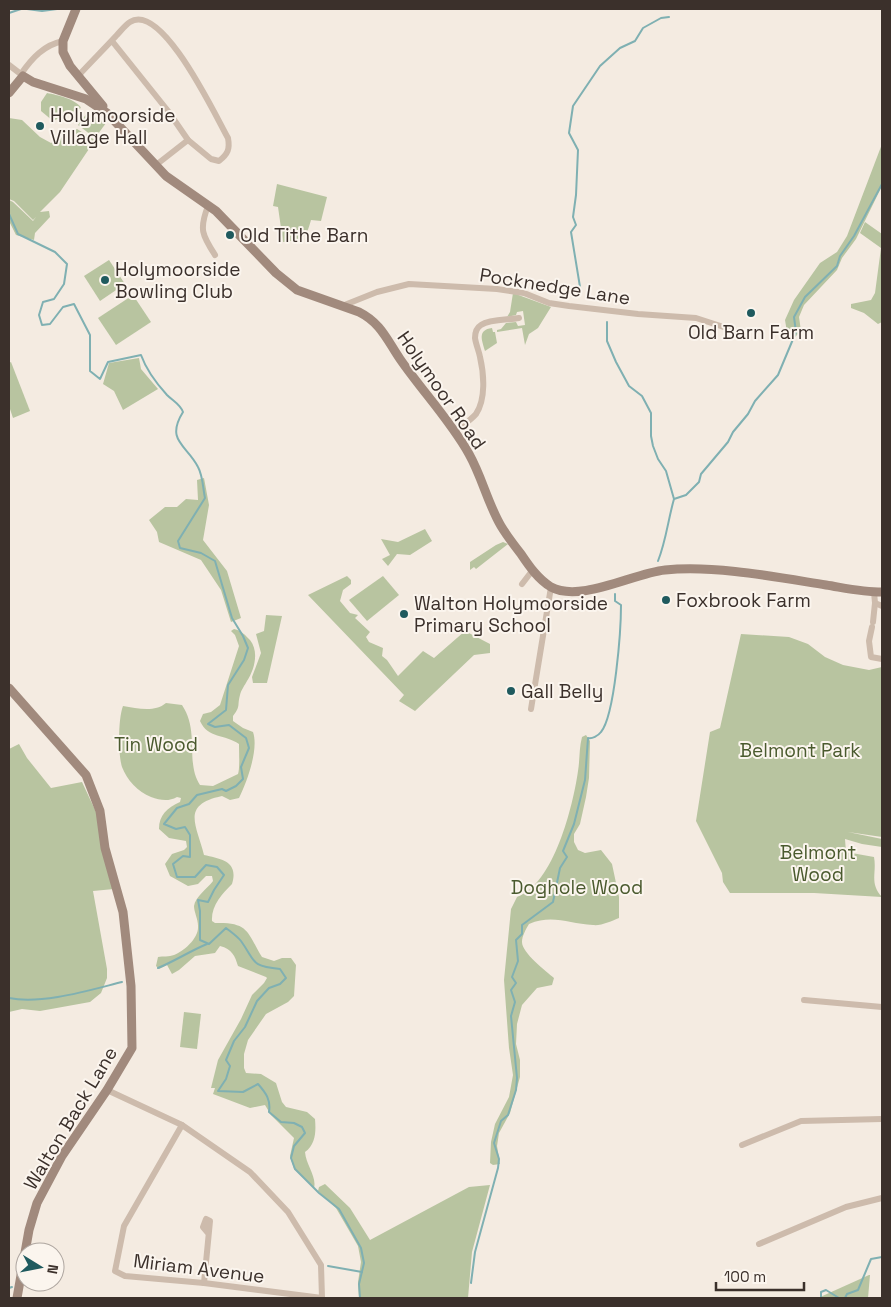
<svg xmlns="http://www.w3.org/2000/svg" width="891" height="1307" viewBox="0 0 891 1307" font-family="'Space Grotesk',sans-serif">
  <rect width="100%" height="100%" fill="#f4ebe1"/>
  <g fill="#b8c4a0">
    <path d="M47 93C57 95 76 99 81 108L53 121 41 111V102Z"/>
    <polygon points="87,113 106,123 95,138 78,125"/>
    <polygon points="9,118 22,120 40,137 51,143 77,129 95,140 60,192 40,212 49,211 50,217 35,233 34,240 16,235 9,221 9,200 13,202 33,221 36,217 33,220 14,201 9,199"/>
    <polygon points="882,144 882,186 856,239 842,258 837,270 804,305 799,317 801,331 791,341 787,332 785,320 794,300 820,263 837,252 847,236"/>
    <path d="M277 184 327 197 321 221 311 220C306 239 302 240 283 242L278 207 273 206Z"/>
    <polygon points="865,222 882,234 882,322 878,324 864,313 851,308 851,304 871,300 875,293 881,248 860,233"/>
    <polygon points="109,260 125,284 100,301 84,276"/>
    <polygon points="513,293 551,307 538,328 529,334 525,345 522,328 497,332 497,330 501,329 506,323 516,322 518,326 525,325 523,311 517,312 516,315 507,317 510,312"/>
    <polygon points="133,295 151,322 116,345 98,318"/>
    <path d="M492 328 493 332H495L497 343 485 351C482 340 477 330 492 328Z"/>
    <polygon points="139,358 141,369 158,389 123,410 114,391 103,384 109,363"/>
    <polygon points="11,362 30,411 13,418 9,406 9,363"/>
    <polygon points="204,478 209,505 203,540 227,571 241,618 231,622 221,590 201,560 159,542 157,532 149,520 165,507 177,507 186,499 198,500 197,480"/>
    <polygon points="425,529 432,541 410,555 397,554 388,566 382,559 390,555 381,539 398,542"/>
    <polygon points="503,542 508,544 476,569 474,567 470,570 470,562 496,545"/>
    <polygon points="347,576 351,580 351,584 343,590 340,601 350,613 358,615 355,618 370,632 366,637 369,642 383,648 382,656 387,660 398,676 423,651 434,658 465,631 490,644 490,653 474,655 415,711 399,701 404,695 308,595"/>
    <polygon points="383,576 399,595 367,621 349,600"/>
    <polygon points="266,615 282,616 267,683 253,683 252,677 261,653 256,634 264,631"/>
    <path d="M234 629C242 631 245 635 250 640 259 651 255 669 247 681 245 685 241 690 240 695 237 706 241 706 233 716V721L243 728 253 732C259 749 247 782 239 798L230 800 222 796C180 805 197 825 204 855 221 859 239 861 232 884 222 894 211 906 212 921L215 923C249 922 247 932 262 957L274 961 282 958H291L296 965 294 996 288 1002 266 1014 248 1040 244 1054V1068L246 1073 261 1074 276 1083 282 1102 286 1107 307 1112 315 1119C316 1131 316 1144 305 1152 306 1165 317 1177 314 1188L294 1169 290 1156 294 1138 271 1115 265 1105 250 1108 213 1094 215 1088H211L218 1060 241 1019 252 995 264 983 267 978 266 977 238 966C235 956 232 949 220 946L215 953 195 956 179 970 172 974 167 965 159 969 156 966 158 957C163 956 169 957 174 955 184 951 199 938 198 926 198 919 194 912 194 906 195 897 208 888 213 881L212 876H206L198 884 188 886 170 876 165 864 172 854 184 850 187 847 186 841 169 838 159 829C159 815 167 808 180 802L181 798 177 797C168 802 160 800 151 797 138 792 127 780 122 767 118 754 118 719 123 706 137 708 154 713 166 703L182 705C200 732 185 762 200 785L213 786 238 774C240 769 239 750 239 744 225 734 208 739 200 721L203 714 211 712 220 705 230 674 239 646 235 635 231 631Z"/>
    <path d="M741 634 789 637 808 644 825 657 843 665 869 670 882 667V837L848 832 882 839V847L862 844 845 839 846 852 874 857C877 873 869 883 882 897L814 893H730L723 882 722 873 696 821 710 732 720 728Z"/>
    <path d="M586 735 590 741 589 778 586 797 580 824 574 834V842L578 850 585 853 601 850 612 864 619 897V918C612 921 601 926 593 925 569 924 553 914 529 924 526 929 522 936 522 942 522 953 546 971 554 978L552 985 537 988 522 1005 517 1024 516 1044 520 1060V1077L510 1113 499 1133 497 1146 500 1164 493 1165 490 1163 491 1142 495 1124 509 1097 513 1075 509 1048 504 980 511 909 517 897C554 884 573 806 578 771 580 759 579 748 582 737Z"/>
    <polygon points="19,744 27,758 51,788 82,782 96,812 114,889 93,891 107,969 107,978 101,993 90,1002 40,1011 22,1009 9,1012 9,749"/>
    <polygon points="184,1012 201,1014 197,1049 180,1047"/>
    <polygon points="325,1184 350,1208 370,1240 469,1187 490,1185 472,1252 468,1298 359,1298 358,1282 361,1262 358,1246 336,1208 318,1191 319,1187"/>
    <polygon points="870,1275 868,1298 818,1298 869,1275"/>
  </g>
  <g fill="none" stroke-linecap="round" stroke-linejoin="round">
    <g stroke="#7fb0b2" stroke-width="2">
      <polyline points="27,9 42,11 57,9"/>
      <polyline points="9,13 21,9"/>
      <path d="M9 214 18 234 55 252 67 264 64 284 54 299 43 302 39 315 42 325 50 324 63 307 74 304 90 335V371L100 379 108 362 141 355C146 369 157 384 167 395 173 401 180 404 183 412 165 441 187 445 198 467 203 476 203 489 205 498L178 541 180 548 201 553 215 561 232 618 243 636 248 648 244 660 228 685 226 710 208 724 215 727 229 725 246 738 249 748 241 767 243 779 236 786 226 791 222 789 197 795 189 804 177 808 164 824 176 829 185 827 190 835V857L183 856 173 864 177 877H195L206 865 217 867 224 875 214 890 208 902 198 900 200 911V940L209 944 226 928C231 932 237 936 241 941 256 962 250 966 280 969L286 978 280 984 269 988 257 1001 245 1027 234 1041 226 1060 230 1066 226 1079 218 1091 243 1092 258 1084C266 1093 271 1100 269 1112L281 1122 294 1123 302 1127 305 1133 294 1146 291 1158 295 1169 319 1193 339 1209 361 1248 364 1263 359 1284 360 1298"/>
      <polyline points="581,293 571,232 576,225 573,217 576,195 578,150 569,133 573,106 600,66 620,48 635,41 643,28 661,18 669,17"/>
      <polyline points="607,322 607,341 616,362 629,386 642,396 651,413 651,436 653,446 658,459 666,471 674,499"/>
      <path d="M658 561C666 541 668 520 674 499L686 495 699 482 701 474 728 442 733 432 748 414 755 401 778 375 796 332 794 317 805 297 837 266 840 256 854 236 882 184"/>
      <path d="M158 968C175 961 190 951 207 944"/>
      <path d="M9 998C41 1005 90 990 122 982"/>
      <polyline points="328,1266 362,1272"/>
      <path d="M471 1283 475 1252 498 1168 499 1159 494 1143 501 1121 508 1115 516 1090 517 1078 511 1016 515 1002 511 990 516 983 512 977 518 961 516 940 522 934V925L553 902 560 868 567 857 563 851 574 824 585 780 588 738C592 739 598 736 601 732 615 715 621 629 621 605L615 601V594"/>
      <polyline points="9,1288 12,1287"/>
      <polyline points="821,1298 821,1292 826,1290 839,1298"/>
      <polyline points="845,1298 847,1294 858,1290 871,1259 882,1257"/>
    </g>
    <g stroke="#cdbbac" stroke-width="6">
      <polyline points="9,65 22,75"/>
      <path d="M21 74C32 58 44 45 63 41"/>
      <path d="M79 75C91 62 104 49 116 36 120 32 125 25 130 22 162 1 216 117 228 138 230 149 228 154 219 161L211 159 188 140 168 111 112 41"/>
      <polyline points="156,165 188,140"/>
      <path d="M208 206C199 229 202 235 215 255"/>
      <polyline points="342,306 377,292 409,284 497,289 524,293 549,303 569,306 638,314 696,318 736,331"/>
      <path d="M455 431C461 426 470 421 476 414 486 399 484 374 480 357 479 351 476 345 475 338 475 333 476 328 481 325 490 319 508 320 519 318"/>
      <polyline points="522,584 532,571"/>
      <polyline points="874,592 875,603 882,606"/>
      <polyline points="873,622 875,603"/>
      <polyline points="872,627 869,641 871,657 882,659"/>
      <polyline points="531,709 551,587"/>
      <polyline points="804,1000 882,1007"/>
      <polyline points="107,1090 182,1125 250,1172 288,1212 321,1265 322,1298"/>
      <polyline points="182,1125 124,1226 115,1271 125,1276 204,1283 322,1298"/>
      <polyline points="742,1145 801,1121 882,1119"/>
      <polyline points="759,1244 846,1207 882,1198"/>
      <polyline points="204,1283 210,1221 206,1219 203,1227 208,1233"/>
    </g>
    <g stroke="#a18a7d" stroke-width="9">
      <polyline points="76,9 63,41 63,52 70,66 103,106"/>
      <path d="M9 93 23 76 33 82 86 99 107 113 166 176 216 211 276 273 297 290 359 312C381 323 387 340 400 359 422 391 450 420 469 454 482 477 488 504 501 526 507 536 514 545 521 554 529 566 538 579 551 587 580 603 634 573 665 570 715 565 776 577 826 585 845 588 863 592 882 592"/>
      <polyline points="9,688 86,775 100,811 105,848 123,912 131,986 132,1048 107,1090 62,1156 37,1203 29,1230 17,1298"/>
    </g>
  </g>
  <g fill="#1f5a5e" stroke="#fbf5ee" stroke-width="2">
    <circle cx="40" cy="126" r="5"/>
    <circle cx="230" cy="235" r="5"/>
    <circle cx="105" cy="280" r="5"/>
    <circle cx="751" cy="313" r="5"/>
    <circle cx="666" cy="600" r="5"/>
    <circle cx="404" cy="614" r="5"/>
    <circle cx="511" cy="691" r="5"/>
  </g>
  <g text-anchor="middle" stroke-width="4" stroke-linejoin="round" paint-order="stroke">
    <g font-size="19" fill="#3b302b" stroke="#fbf5ee" text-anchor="start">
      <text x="50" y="122">Holymoorside<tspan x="50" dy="22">Village Hall</tspan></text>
      <text x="240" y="242">Old Tithe Barn</text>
      <text x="115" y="276">Holymoorside<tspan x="115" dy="22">Bowling Club</tspan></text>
      <text x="751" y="339" text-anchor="middle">Old Barn Farm</text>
      <text x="676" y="607">Foxbrook Farm</text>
      <text x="414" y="610">Walton Holymoorside<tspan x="414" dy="22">Primary School</tspan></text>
      <text x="521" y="698">Gall Belly</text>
    </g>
    <g font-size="19" fill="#3b302b" stroke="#fbf5ee">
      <text transform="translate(555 286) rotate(9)" y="7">Pocknedge Lane</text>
      <text transform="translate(442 390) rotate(55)" y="7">Holymoor Road</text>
      <text transform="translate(70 1118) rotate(-59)" y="7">Walton Back Lane</text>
      <text transform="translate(199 1268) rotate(7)" y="7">Miriam Avenue</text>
    </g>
    <g font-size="19" fill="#4a5a2e" stroke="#fbf5ee">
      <text x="156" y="751">Tin Wood</text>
      <text x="800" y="757">Belmont Park</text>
      <text x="818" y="859">Belmont<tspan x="818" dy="22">Wood</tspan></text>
      <text x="577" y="894">Doghole Wood</text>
    </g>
  </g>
  <rect width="891" height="1307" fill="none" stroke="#3b302b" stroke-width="20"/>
  <g transform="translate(40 1267) rotate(100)"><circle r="24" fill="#fbf5ee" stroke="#aea6a0"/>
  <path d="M0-4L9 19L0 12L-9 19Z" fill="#1f5a5e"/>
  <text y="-8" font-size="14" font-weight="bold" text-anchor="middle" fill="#3b302b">N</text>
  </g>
  <path d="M716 1282v8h88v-8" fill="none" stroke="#3b302b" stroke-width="2.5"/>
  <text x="724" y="1282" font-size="15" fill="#3b302b" stroke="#fbf5ee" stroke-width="4" paint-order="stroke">100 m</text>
</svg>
